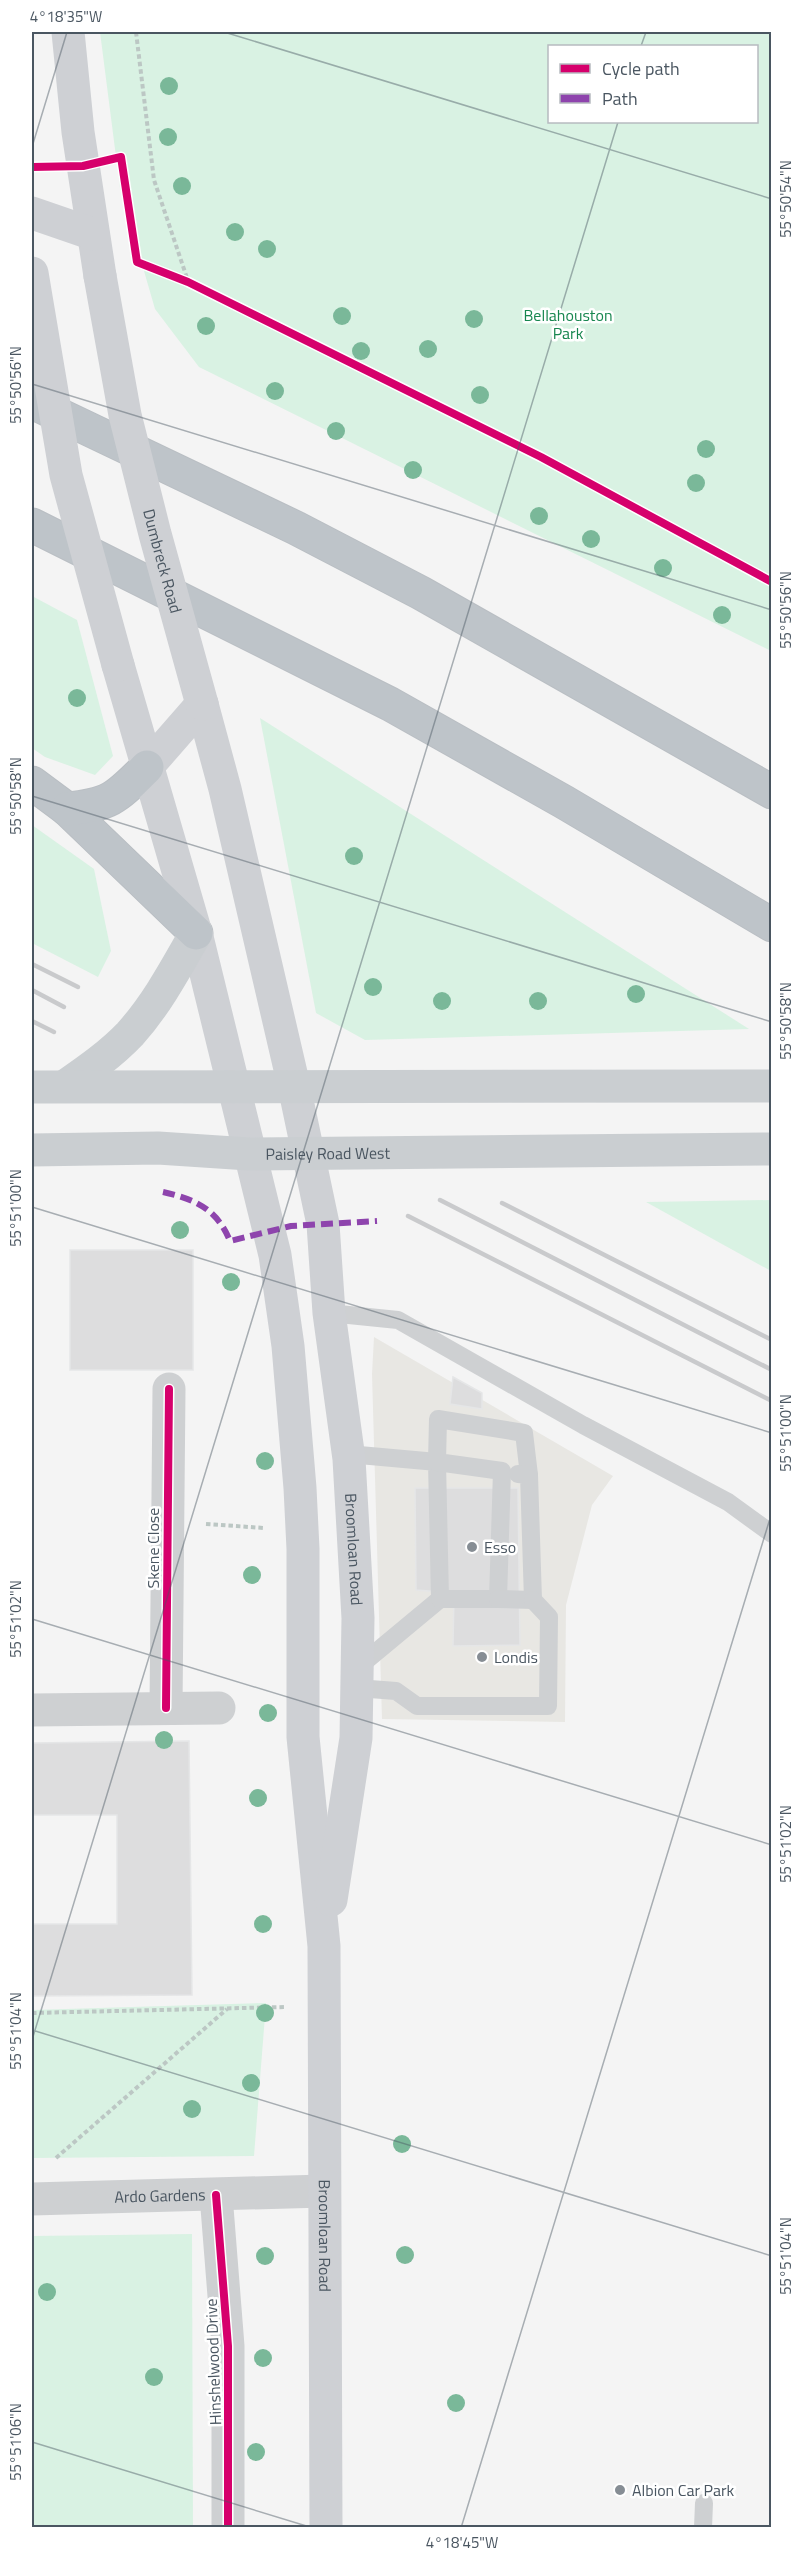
<svg xmlns="http://www.w3.org/2000/svg" width="803" height="2559" viewBox="0 0 803 2559" font-family="'Titillium Web',sans-serif">
  <rect width="100%" height="100%" fill="#f4f4f4"/>
  <polygon fill="#e8e7e3" points="374,1337 613,1476 592,1505 566,1605 565,1722 382,1719 372,1374"/>
  <g fill="#d9f2e3" fill-rule="evenodd">
    <path d="M100 32H771V651L199 367 155 309 120 188ZM756 46V122H550V46Z"/>
    <polygon points="32,596 77,620 113,756 95,775 45,757 32,748"/>
    <polygon points="260,718 749,1029 365,1040 316,1013"/>
    <polygon points="32,825 94,869 111,951 98,977 32,943"/>
    <polygon points="771,1200 771,1271 646,1202"/>
    <polygon points="266,2003 254,2156 32,2158 32,2010"/>
    <polygon points="192,2234 193,2527 32,2527 32,2236"/>
  </g>
  <g fill="#ddddde" stroke="#e5e6e7" stroke-width="1.5">
    <rect x="70" y="1250" width="123" height="120"/>
    <polygon points="453,1377 482,1393 482,1409 450,1404"/>
    <polygon points="415,1488 518,1488 520,1645 453,1646 454,1593 416,1590"/>
    <polygon points="189,1741 192,1995 32,1996 32,1924 117,1924 117,1815 32,1815 32,1743"/>
  </g>
  <g fill="none" stroke-linecap="round" stroke-linejoin="round">
    <g stroke="#b9bec3" stroke-width="35">
      <g id="highway">
        <polyline points="32,402 296,528 421,593 772,792"/>
        <polyline points="32,525 390,704 564,802 772,925"/>
        <polyline points="32,783 67,809 196,933"/>
        <path d="M67 809C111 805 117 797 147 767"/>
      </g>
    </g>
    <g stroke="#bcc7c4" stroke-width="4" stroke-dasharray="4.5 3" stroke-linecap="butt">
      <polyline points="136,32 154,180 188,281"/>
      <polyline points="32,167 44,167"/>
      <polyline points="138,262 188,282 541,457 772,582"/>
      <polyline points="206,1524 264,1528"/>
      <polyline points="32,2013 286,2007"/>
      <polyline points="56,2158 227,2009"/>
    </g>
    <g stroke="#ced0d2" stroke-width="18">
      <polyline points="329,1313 398,1320 583,1425 728,1502 772,1534"/>
      <polyline points="348,1454 437,1462 440,1599 357,1668"/>
      <polyline points="440,1599 498,1599 502,1471 437,1462 438,1419 524,1433 529,1475"/>
      <polyline points="498,1599 533,1600 529,1475 518,1474"/>
      <polyline points="357,1688 396,1691 417,1706 548,1706 549,1617 533,1600"/>
      <polyline points="703,2528 704,2503"/>
    </g>
    <g stroke="#ced0d2" stroke-width="33">
      <polyline points="166,1708 169,1389"/>
      <polyline points="32,1710 219,1708"/>
      <polyline points="216,2195 228,2346 228,2528"/>
      <path id="s1" d="M32 2199 324 2191"/>
    </g>
    <g stroke="#ced0d4" stroke-width="33">
      <polyline points="68,32 78,132 100,276"/>
      <polyline points="32,213 93,234"/>
      <path id="s2" d="M118 665 196 933 275 1255 288 1346 300 1488 303 1549V1737L324 1946 326 2528"/>
      <path id="s3" d="M202 704 225 789 294 1086 323 1224 329 1313 349 1459 358 1618 356 1738 331 1900"/>
      <polyline points="147,767 202,704"/>
    </g>
    <g stroke="#caced1" stroke-width="33">
      <path d="M65 1086C88 1070 111 1054 130 1034 157 1004 176 968 196 933"/>
      <polyline points="32,1087 772,1086"/>
      <path id="s4" d="M32 1150 158 1148 249 1154 772 1149"/>
    </g>
    <use href="#highway" stroke="#bec4c9" stroke-width="33"/>
    <g stroke="#c9cacc" stroke-width="4.5">
      <polyline points="32,964 78,987"/>
      <polyline points="32,990 64,1007"/>
      <polyline points="32,1021 54,1032"/>
      <polyline points="440,1200 772,1370"/>
      <polyline points="502,1203 772,1340"/>
      <polyline points="408,1216 772,1401"/>
    </g>
    <g stroke="#ced0d4" stroke-width="33">
      <polyline points="32,273 66,475 118,665"/>
      <path id="s5" d="M100 276 125 415 155 534 202 704"/>
    </g>
    <path stroke="#8e44ad" stroke-width="6" stroke-dasharray="12 6" stroke-linecap="butt" d="M163 1192C195 1199 217 1209 230 1241L291 1226 377 1221"/>
    <g stroke="#fff" stroke-width="11">
      <g id="cycleway">
        <polyline points="32,167 83,166 121,157 137,262 188,282 541,457 772,582"/>
        <polyline points="166,1708 169,1389"/>
        <polyline points="216,2195 228,2346 228,2528"/>
      </g>
    </g>
    <use href="#cycleway" stroke="#d6006c" stroke-width="8"/>
  </g>
  <g fill="#7ab899">
    <circle cx="169" cy="86" r="9"/>
    <circle cx="168" cy="137" r="9"/>
    <circle cx="182" cy="186" r="9"/>
    <circle cx="235" cy="232" r="9"/>
    <circle cx="267" cy="249" r="9"/>
    <circle cx="342" cy="316" r="9"/>
    <circle cx="474" cy="319" r="9"/>
    <circle cx="206" cy="326" r="9"/>
    <circle cx="428" cy="349" r="9"/>
    <circle cx="361" cy="351" r="9"/>
    <circle cx="275" cy="391" r="9"/>
    <circle cx="480" cy="395" r="9"/>
    <circle cx="336" cy="431" r="9"/>
    <circle cx="706" cy="449" r="9"/>
    <circle cx="413" cy="470" r="9"/>
    <circle cx="696" cy="483" r="9"/>
    <circle cx="539" cy="516" r="9"/>
    <circle cx="591" cy="539" r="9"/>
    <circle cx="663" cy="568" r="9"/>
    <circle cx="722" cy="615" r="9"/>
    <circle cx="77" cy="698" r="9"/>
    <circle cx="354" cy="856" r="9"/>
    <circle cx="373" cy="987" r="9"/>
    <circle cx="636" cy="994" r="9"/>
    <circle cx="442" cy="1001" r="9"/>
    <circle cx="538" cy="1001" r="9"/>
    <circle cx="180" cy="1230" r="9"/>
    <circle cx="231" cy="1282" r="9"/>
    <circle cx="265" cy="1461" r="9"/>
    <circle cx="252" cy="1575" r="9"/>
    <circle cx="268" cy="1713" r="9"/>
    <circle cx="164" cy="1740" r="9"/>
    <circle cx="258" cy="1798" r="9"/>
    <circle cx="263" cy="1924" r="9"/>
    <circle cx="265" cy="2013" r="9"/>
    <circle cx="251" cy="2083" r="9"/>
    <circle cx="192" cy="2109" r="9"/>
    <circle cx="402" cy="2144" r="9"/>
    <circle cx="405" cy="2255" r="9"/>
    <circle cx="265" cy="2256" r="9"/>
    <circle cx="47" cy="2292" r="9"/>
    <circle cx="263" cy="2358" r="9"/>
    <circle cx="154" cy="2377" r="9"/>
    <circle cx="456" cy="2403" r="9"/>
    <circle cx="256" cy="2452" r="9"/>
  </g>
  <path fill="none" stroke="#4a5661" stroke-width="1.5" stroke-opacity="0.45" d="M224 32 772 199M641 46 646 32M32 147 67 32M32 384 772 610M32 796 772 1022M32 1207 772 1433M32 1619 772 1845M32 2030 772 2256M32 2040 618 122M32 2442 313 2528M461 2528 772 1512"/>
  <g fill="#868d94" stroke="#fff" stroke-width="2">
    <circle cx="472" cy="1547" r="6"/>
    <circle cx="482" cy="1657" r="6"/>
    <circle cx="620" cy="2490" r="6"/>
  </g>
  <g text-anchor="middle" stroke-width="5" stroke-linejoin="round" paint-order="stroke">
    <g font-size="16" fill="#17864f" stroke="#fff">
      <text x="568" y="321">Bellahouston<tspan x="568" dy="18">Park</tspan></text>
    </g>
    <g font-size="16" fill="#4a5661" stroke="#fff">
      <text dy="6" stroke="none"><textPath href="#s5" startOffset="292">Dumbreck Road</textPath></text>
      <text dy="6" stroke="none"><textPath href="#s4" startOffset="296">Paisley Road West</textPath></text>
      <text transform="translate(153 1548) rotate(-90)" y="6">Skene Close</text>
      <text dy="6" stroke="none"><textPath href="#s3" startOffset="861">Broomloan Road</textPath></text>
      <text dy="6" stroke="none"><textPath href="#s1" startOffset="128">Ardo Gardens</textPath></text>
      <text dy="6" stroke="none"><textPath href="#s2" startOffset="1594">Broomloan Road</textPath></text>
      <text transform="translate(213 2362) rotate(-92)" y="6">Hinshelwood Drive</text>
    </g>
    <g font-size="16" fill="#4a5661" stroke="#fff" text-anchor="start">
      <text x="484" y="1553">Esso</text>
      <text x="494" y="1663">Londis</text>
      <text x="632" y="2496">Albion Car Park</text>
    </g>
  </g>
  <rect width="803" height="2559" fill="none" stroke="#ffffff" stroke-width="66"/>
  <rect x="548" y="45" width="210" height="78" fill="#ffffff" stroke="#b7bbc0" stroke-width="1.5"/>
  <rect x="560" y="64" width="30" height="9" fill="#d6006c" stroke="#b7bbc0" stroke-width="1.5"/>
  <text x="602" y="75" font-size="18" fill="#4a5661">Cycle path</text>
  <rect x="560" y="94" width="30" height="9" fill="#8e44ad" stroke="#b7bbc0" stroke-width="1.5"/>
  <text x="602" y="105" font-size="18" fill="#4a5661">Path</text>
  <rect x="33" y="33" width="737" height="2493" fill="none" stroke="#4a5661" stroke-width="2"/>
  <g font-size="15" text-anchor="middle" fill="#4a5661">
    <text x="66" y="22">4°18'35"W</text>
    <text transform="translate(786 199) rotate(-90)" y="5">55°50'54"N</text>
    <text transform="translate(16 385) rotate(-90)" y="5">55°50'56"N</text>
    <text transform="translate(786 610) rotate(-90)" y="5">55°50'56"N</text>
    <text transform="translate(16 796) rotate(-90)" y="5">55°50'58"N</text>
    <text transform="translate(786 1021) rotate(-90)" y="5">55°50'58"N</text>
    <text transform="translate(16 1208) rotate(-90)" y="5">55°51'00"N</text>
    <text transform="translate(786 1433) rotate(-90)" y="5">55°51'00"N</text>
    <text transform="translate(16 1619) rotate(-90)" y="5">55°51'02"N</text>
    <text transform="translate(786 1844) rotate(-90)" y="5">55°51'02"N</text>
    <text transform="translate(16 2031) rotate(-90)" y="5">55°51'04"N</text>
    <text transform="translate(786 2256) rotate(-90)" y="5">55°51'04"N</text>
    <text transform="translate(16 2442) rotate(-90)" y="5">55°51'06"N</text>
    <text x="462" y="2548">4°18'45"W</text>
  </g>
</svg>
